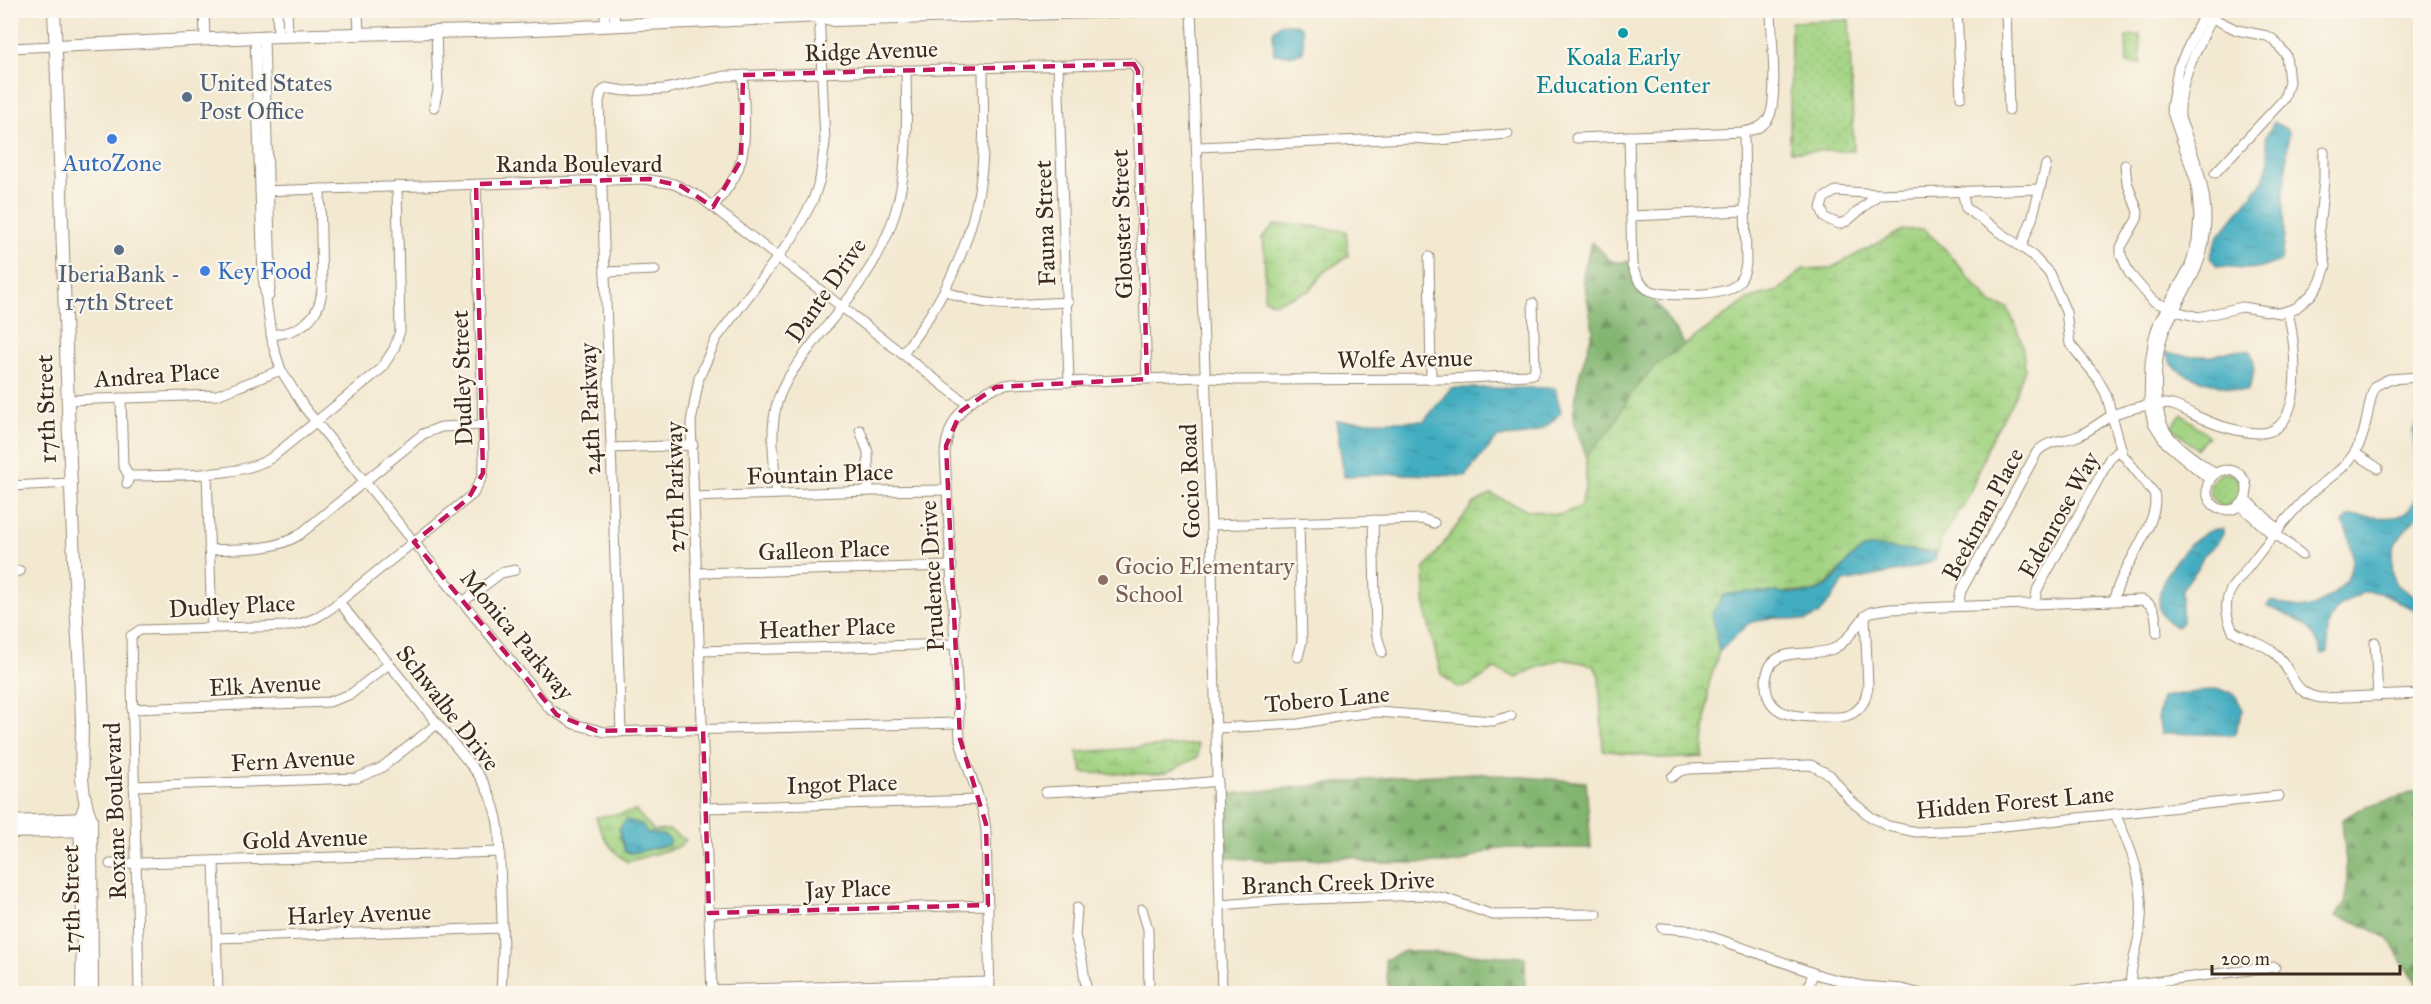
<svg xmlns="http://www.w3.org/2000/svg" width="2431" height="1004" viewBox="0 0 2431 1004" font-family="'IM FELL Great Primer',serif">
  <defs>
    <pattern id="grass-dots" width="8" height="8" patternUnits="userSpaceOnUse" patternTransform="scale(1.5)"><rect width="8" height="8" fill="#a2d382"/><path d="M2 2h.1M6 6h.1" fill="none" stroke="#8cb570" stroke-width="1.8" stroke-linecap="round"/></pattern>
    <pattern id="forest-firs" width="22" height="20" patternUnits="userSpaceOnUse" patternTransform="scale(1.5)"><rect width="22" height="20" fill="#81b570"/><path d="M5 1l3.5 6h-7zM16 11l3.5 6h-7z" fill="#6b935b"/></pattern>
    <pattern id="wetland-marsh" width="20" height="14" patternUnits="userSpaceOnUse" patternTransform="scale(1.5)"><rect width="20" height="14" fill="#a2d382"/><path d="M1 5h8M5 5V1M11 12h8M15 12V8" fill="none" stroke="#8cb570"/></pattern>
    <pattern id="water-ripples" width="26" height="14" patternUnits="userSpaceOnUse" patternTransform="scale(1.5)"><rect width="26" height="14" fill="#42adc1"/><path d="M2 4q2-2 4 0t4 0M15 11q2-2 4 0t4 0" fill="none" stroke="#388d9c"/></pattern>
  </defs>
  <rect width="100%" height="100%" fill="#fbf7ec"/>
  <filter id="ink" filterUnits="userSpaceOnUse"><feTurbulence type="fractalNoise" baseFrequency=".0167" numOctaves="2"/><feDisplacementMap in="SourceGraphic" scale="12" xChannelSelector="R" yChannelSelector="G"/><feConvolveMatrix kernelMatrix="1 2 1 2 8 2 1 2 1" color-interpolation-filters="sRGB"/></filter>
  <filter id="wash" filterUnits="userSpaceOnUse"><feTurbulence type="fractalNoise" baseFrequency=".008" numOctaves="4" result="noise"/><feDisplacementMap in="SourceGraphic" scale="24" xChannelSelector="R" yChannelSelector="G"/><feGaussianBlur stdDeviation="1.35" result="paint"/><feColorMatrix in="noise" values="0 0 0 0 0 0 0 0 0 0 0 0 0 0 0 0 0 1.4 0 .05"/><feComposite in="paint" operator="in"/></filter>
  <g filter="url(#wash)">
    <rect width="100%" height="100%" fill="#f3e8d0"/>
    <g fill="url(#grass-dots)" stroke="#6e7e50" stroke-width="1.5">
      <polygon points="1849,20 1854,151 1790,151 1791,22"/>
      <polygon points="2140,35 2141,64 2127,63 2126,36"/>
      <circle cx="2227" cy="490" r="17"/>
    </g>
    <g fill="url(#forest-firs)" stroke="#5e7047" stroke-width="1.5">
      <path d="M1591 242C1607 250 1602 267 1628 261L1685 345 1656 366 1631 394 1611 429 1586 456 1573 419 1578 380 1593 330 1583 276Z"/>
      <polygon points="1474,773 1586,782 1591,848 1496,848 1459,863 1367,863 1355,857 1268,861 1224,857 1222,795 1396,777"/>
      <polygon points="2420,790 2420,987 2403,964 2388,938 2356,922 2335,916 2346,901 2347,874 2342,820 2358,810"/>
      <polygon points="1405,951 1525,957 1525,993 1389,993 1385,960"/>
    </g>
    <g fill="url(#wetland-marsh)" stroke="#6e7e50" stroke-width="1.5" fill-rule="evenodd">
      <polygon points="1296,224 1346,231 1348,256 1325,271 1309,291 1274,303 1264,299 1265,262 1262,238 1275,225"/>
      <path d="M1924 229 1944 248 1992 304 2008 308 2022 342 2025 369 2013 401 1991 439 1968 498 1941 539 1937 553 1871 546C1863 551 1854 556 1847 563 1827 582 1824 598 1792 591L1713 613 1719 652 1709 684 1703 757 1665 759 1603 750 1599 677 1594 665 1561 659 1531 670 1517 678 1495 669 1470 685 1458 688 1441 674 1426 614 1424 570 1473 504 1491 494 1525 509 1559 515 1580 507 1586 485V456L1611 429 1631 394 1656 365 1750 298 1778 291 1803 269 1831 268 1903 230Z"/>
      <polygon points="1198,744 1198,757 1166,773 1155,774 1083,773 1077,752"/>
      <path d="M636 811 654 831 669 830 686 840 678 847 627 862C612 851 601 835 596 817ZM644 830 648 833H653L624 846 619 836Z"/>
    </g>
    <polygon fill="#a2d382" stroke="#6e7e50" stroke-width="1.5" points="2182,414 2208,436 2197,449 2171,427"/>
    <g fill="url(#water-ripples)" stroke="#3e6c70" stroke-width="1.5">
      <polygon points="1280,24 1296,24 1301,27 1304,46 1302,53 1292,55 1274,54 1273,31"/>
      <polygon points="2274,122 2289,131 2283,204 2284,236 2281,261 2258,269 2217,266 2210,257 2218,237 2263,181 2269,161 2266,137"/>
      <path d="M2234 350 2250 351C2257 364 2254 379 2247 391H2240C2215 381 2174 381 2165 352L2186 356H2212Z"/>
      <path d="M1451 388H1555L1561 412C1541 436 1528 436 1498 437L1465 476 1404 474 1344 476 1336 421H1424Z"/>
      <path d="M2420 419V516L2417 517C2394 542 2386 550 2396 585L2420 600V645L2415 611C2402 604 2382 590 2367 592 2362 593 2357 596 2353 598 2328 609 2326 628 2328 652L2322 654C2311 620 2296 620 2267 606L2270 601C2281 602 2291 608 2302 608 2309 608 2318 604 2324 600 2356 583 2358 554 2343 523L2349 516C2364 515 2380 519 2395 517 2429 512 2414 454 2413 430Z"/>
      <path d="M2215 529H2223V534L2216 544 2203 556 2198 568 2182 589V622L2177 627C2131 606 2184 538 2215 529Z"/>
      <path d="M1871 546 1937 553 1935 560 1909 569 1844 582 1819 615 1805 621 1774 617 1749 623 1719 652 1712 613 1724 595C1733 594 1742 592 1751 592 1769 590 1807 597 1820 590 1844 577 1843 555 1871 546Z"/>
      <polygon points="2216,689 2235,694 2243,710 2234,735 2161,733 2158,716 2162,697"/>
      <polygon points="626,820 641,824 648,833 663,835 670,840 668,845 633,853 625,852 619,829"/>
    </g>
  </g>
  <g filter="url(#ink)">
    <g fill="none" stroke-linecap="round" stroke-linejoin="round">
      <g stroke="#978977" stroke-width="11">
        <g id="minor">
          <polyline points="204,10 205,40"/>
          <polyline points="277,10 278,36"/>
          <polyline points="287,10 288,36"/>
          <polyline points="358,10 359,36"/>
          <polyline points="605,10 605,25"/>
          <polyline points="614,10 615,25"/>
          <polyline points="1191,10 1211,525 1222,994"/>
          <polyline points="1957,10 1961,97"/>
          <polyline points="2006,10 2009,110"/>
          <polyline points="2206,10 2178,68 2171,109 2196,182 2199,216 2197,241 2190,266 2159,322 2154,337 2150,363 2149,406 2153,423 2166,443 2209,479"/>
          <path d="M2213 10 2212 18C2197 50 2178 81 2180 118 2195 159 2212 197 2204 242 2200 269 2185 289 2173 313 2169 321 2164 329 2162 338 2155 362 2153 411 2166 432 2178 449 2199 461 2215 474"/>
          <polyline points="2208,16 2237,30 2267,36 2274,40 2286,55 2289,82 2284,99 2215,173"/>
          <polyline points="264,37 271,280 269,296"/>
          <polyline points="255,38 263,277 267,307 273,345 281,370 304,407 550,709 574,724 605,732 958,723"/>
          <polyline points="10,48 56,46"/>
          <polyline points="1058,65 1069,381"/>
          <polyline points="434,107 438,89 436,32"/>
          <path d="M1629 136 1632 266C1635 275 1639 283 1647 289 1661 298 1720 296 1733 287 1742 281 1745 273 1746 263L1744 132"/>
          <path d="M1576 138 1744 132C1753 130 1762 128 1768 119 1779 104 1771 32 1771 10"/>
          <polyline points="1198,147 1411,138 1438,140 1508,134"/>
          <polyline points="2125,165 2127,182 2138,212 2137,219 2121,247 2121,255 2129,273 2153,301 2179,312 2199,317 2242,307 2280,313 2296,308 2311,295 2320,283 2326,266 2319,230 2324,180 2324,152"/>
          <polyline points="260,191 644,179 674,184 700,197 967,404"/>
          <polygon points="1836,191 1879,194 1847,221 1839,224 1825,218 1821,208 1824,198"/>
          <path d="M1962 191 1966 208 2031 254 2049 273 2066 312 2070 344 2096 376 2106 394 2123 455 2154 493C2162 522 2119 569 2114 600"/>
          <polyline points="1879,194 2040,189"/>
          <path d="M713 207C721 197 729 187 735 176 750 147 743 108 743 75"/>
          <polyline points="1631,216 1745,211"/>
          <polyline points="2021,247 2032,219 2046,165"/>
          <polyline points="1429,257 1431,378"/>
          <polyline points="605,272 655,270"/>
          <path d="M946 291C988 310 1023 304 1068 302"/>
          <path d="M271 335C299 333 320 319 322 289L320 189"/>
          <path d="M902 354C946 299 975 239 982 168 985 135 983 101 983 67"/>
          <path d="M2420 377 2389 379 2375 386C2366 408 2368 432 2355 452 2344 471 2323 481 2308 496 2281 522 2258 556 2234 585 2223 600 2225 615 2233 631 2245 639 2260 642 2272 651 2294 667 2289 694 2321 698L2420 694"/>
          <polyline points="121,398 123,465 129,476 127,484"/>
          <polyline points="67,400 217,395 281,370"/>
          <polyline points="860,430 868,452 869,491"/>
          <polyline points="611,448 693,445"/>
          <polyline points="2355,453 2378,468"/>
          <circle cx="2227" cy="490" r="20"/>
          <polyline points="207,473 212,628"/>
          <path d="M129 476C167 475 240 478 271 458L381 369 394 349 400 331 397 186"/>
          <polyline points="10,486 70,483"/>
          <path d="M776 494C775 465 769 432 777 403 784 379 800 361 815 341 839 310 866 280 883 244 910 188 907 131 906 70"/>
          <polyline points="694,497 869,491 947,490"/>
          <polyline points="2246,499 2279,530"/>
          <polyline points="2240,505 2274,536"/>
          <polyline points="1373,520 1376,632 1382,652"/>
          <polyline points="1211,525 1423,519 1434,523"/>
          <polyline points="2276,534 2302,555"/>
          <path d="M209 550C240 548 272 552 299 535L423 434 441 427 483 425"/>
          <polyline points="10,572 20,571"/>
          <polyline points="697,573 952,566"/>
          <path d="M339 602 478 774C490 792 497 811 499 832L503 950 501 994"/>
          <polyline points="463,602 501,573 515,570"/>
          <polyline points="2035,603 2037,590 2110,458 2120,449"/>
          <path d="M1958 606 1961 591 2037 452C2049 439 2063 442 2078 436 2089 431 2099 423 2109 417 2121 410 2158 401 2172 405 2181 407 2191 414 2201 418 2217 426 2240 432 2258 433 2308 435 2295 341 2288 312"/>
          <path d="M1865 616 1868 687C1866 697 1864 705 1856 711 1846 719 1832 717 1821 717 1797 717 1767 717 1766 685 1765 641 1810 659 1833 649 1846 643 1856 627 1865 616Z"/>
          <path d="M1865 616 1871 612 1890 609 2142 600C2157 605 2156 619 2157 633"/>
          <polyline points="2375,642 2378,696"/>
          <polyline points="700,651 955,644"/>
          <polyline points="1298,657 1302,641 1299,522"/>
          <polyline points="132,709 329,702 351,694 389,664"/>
          <polyline points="1217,728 1298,724 1348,715 1378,712 1493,721 1511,716"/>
          <polyline points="621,732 599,102 601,93 606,88 625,91 665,89 726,76 1132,63 1138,71 1137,88 1147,379"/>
          <polyline points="1672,777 1680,771 1689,769 1811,765 1830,775 1850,800 1871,817 1888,826 1916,832 1968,830 2279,796"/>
          <polyline points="134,786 357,778 381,768 437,724"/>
          <polyline points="1046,792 1168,786 1218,781"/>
          <polyline points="705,808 979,800"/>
          <path d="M2115 814C2133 852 2146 886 2140 930 2137 951 2128 972 2131 994"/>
          <polyline points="214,861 218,994"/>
          <polyline points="110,864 500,852"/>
          <polyline points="1221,905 1281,900 1424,895 1444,898 1493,915 1597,914"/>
          <polyline points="1077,908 1075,936 1082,960 1087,994"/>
          <polyline points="1142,909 1148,929 1149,994"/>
          <polyline points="709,913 988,905"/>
          <polyline points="1662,928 1687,930 1704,934 1822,976 1863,986 1902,989 1922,994"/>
          <polyline points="217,938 502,928"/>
          <path d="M139 989 131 636 140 630 289 626C309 623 323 615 339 602L473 494 482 477 484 462 476 184"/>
          <polyline points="711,990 990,982"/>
          <polyline points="712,994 691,422 699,378 716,339 793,237 813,200 820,179 825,142 819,10"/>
          <path d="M990 994 986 831C983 799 966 770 960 739L945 453C948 415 975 389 1012 384L1198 377 1238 380 1448 379 1527 375 1533 374 1535 369 1533 303"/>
          <polyline points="1806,994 1813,973"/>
          <polyline points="2050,994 2275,967"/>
        </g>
      </g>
      <g stroke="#978977" stroke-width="14">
        <g id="major">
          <path d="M54 10C64 220 66 430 78 639 80 666 81 693 82 721 82 752 78 789 91 819L92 994"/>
          <polyline points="56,46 278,36 513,30 820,16 834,20 1150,10"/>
          <polyline points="10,822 86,819"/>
          <polyline points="10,832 87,830"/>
          <polyline points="82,994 83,917 80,820 85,806"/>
        </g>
      </g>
      <use href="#minor" stroke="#fff" stroke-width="9"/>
      <use href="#major" stroke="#fff" stroke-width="12"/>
    </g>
  </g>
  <path fill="none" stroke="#c2185b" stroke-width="4.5" stroke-dasharray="12 8" stroke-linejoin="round" d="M1134 64 1138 71 1147 379 996 387 961 411 946 446 960 739 986 824 988 905 709 913 703 729 597 731 557 715 414 542 468 499 483 473 476 184 650 179 681 186 713 207 741 160 743 75Z"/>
  <circle fill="#0f9aa8" stroke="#fbf7ec" stroke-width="2" cx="1623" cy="33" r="6"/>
  <g fill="#5c6f8a" stroke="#fbf7ec" stroke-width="2">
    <circle cx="187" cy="97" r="6"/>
    <circle cx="119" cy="250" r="6"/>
  </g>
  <g fill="#3f7fe0" stroke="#fbf7ec" stroke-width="2">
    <circle cx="112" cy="139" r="6"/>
    <circle cx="205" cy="271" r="6"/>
  </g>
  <circle fill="#8d6e63" stroke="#fbf7ec" stroke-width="2" cx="1103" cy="580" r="6"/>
  <g text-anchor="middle" stroke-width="4.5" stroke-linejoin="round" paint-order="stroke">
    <g font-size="24" fill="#3b2a1e" stroke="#fbf7ec">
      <text transform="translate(871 51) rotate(-2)" y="8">Ridge Avenue</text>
      <text x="579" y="172">Randa Boulevard</text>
      <text transform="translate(1045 223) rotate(-92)" y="8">Fauna Street</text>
      <text transform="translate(1122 224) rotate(-92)" y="8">Glouster Street</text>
      <text transform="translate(826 290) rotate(-55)" y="8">Dante Drive</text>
      <text transform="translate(1405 359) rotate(-1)" y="8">Wolfe Avenue</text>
      <text transform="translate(157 375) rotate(-4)" y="8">Andrea Place</text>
      <text transform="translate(462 378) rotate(-92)" y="8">Dudley Street</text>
      <text transform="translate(46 409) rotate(-92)" y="8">17th Street</text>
      <text transform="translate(590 409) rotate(-92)" y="8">24th Parkway</text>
      <text transform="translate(820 474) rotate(-2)" y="8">Fountain Place</text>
      <text transform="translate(1190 481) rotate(-92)" y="8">Gocio Road</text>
      <text transform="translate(675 487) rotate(-91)" y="8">27th Parkway</text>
      <text transform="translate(1983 514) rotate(-62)" y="8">Beekman Place</text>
      <text transform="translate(2059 515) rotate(-61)" y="8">Edenrose Way</text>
      <text transform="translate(824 550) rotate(-2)" y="8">Galleon Place</text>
      <text transform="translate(932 576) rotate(-93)" y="8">Prudence Drive</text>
      <text transform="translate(232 606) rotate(-3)" y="8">Dudley Place</text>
      <text transform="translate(827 628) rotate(-2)" y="8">Heather Place</text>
      <text transform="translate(517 635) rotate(50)" y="8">Monica Parkway</text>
      <text transform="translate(265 685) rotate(-3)" y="8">Elk Avenue</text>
      <text transform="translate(1327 699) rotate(-5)" y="8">Tobero Lane</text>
      <text transform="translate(448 708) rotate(52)" y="8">Schwalbe Drive</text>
      <text transform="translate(293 760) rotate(-3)" y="8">Fern Avenue</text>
      <text transform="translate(842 784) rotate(-2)" y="8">Ingot Place</text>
      <text transform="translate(2015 802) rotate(-5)" y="8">Hidden Forest Lane</text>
      <text transform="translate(115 811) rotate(-92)" y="8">Roxane Boulevard</text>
      <text transform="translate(305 839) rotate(-2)" y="8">Gold Avenue</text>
      <text transform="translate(1338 883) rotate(-2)" y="8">Branch Creek Drive</text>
      <text transform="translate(848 889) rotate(-2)" y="8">Jay Place</text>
      <text transform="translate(71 899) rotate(-91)" y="8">17th Street</text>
      <text transform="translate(359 914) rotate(-2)" y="8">Harley Avenue</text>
    </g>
    <g font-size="24" fill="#0d838f" stroke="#fbf7ec">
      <text x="1623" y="65">Koala Early<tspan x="1623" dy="28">Education Center</tspan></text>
    </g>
    <g font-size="24" fill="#4e5e75" stroke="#fbf7ec" text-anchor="start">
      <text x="199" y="91">United States<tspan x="199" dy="28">Post Office</tspan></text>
      <text x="119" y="282" text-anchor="middle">IberiaBank -<tspan x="119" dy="28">17th Street</tspan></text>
    </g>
    <g font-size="24" fill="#366cbe" stroke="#fbf7ec">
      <text x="112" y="171">AutoZone</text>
      <text x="217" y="279" text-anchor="start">Key Food</text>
    </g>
    <g font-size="24" fill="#785e54" stroke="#fbf7ec" text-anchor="start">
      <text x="1115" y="574">Gocio Elementary<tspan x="1115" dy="28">School</tspan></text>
    </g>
  </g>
  <rect width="2431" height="1004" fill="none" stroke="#fbf7ec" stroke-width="36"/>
  <path d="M2212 965v9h188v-9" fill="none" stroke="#3b2a1e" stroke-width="3"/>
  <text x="2221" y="965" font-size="18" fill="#3b2a1e" stroke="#fbf7ec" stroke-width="4.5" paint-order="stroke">200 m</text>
</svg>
